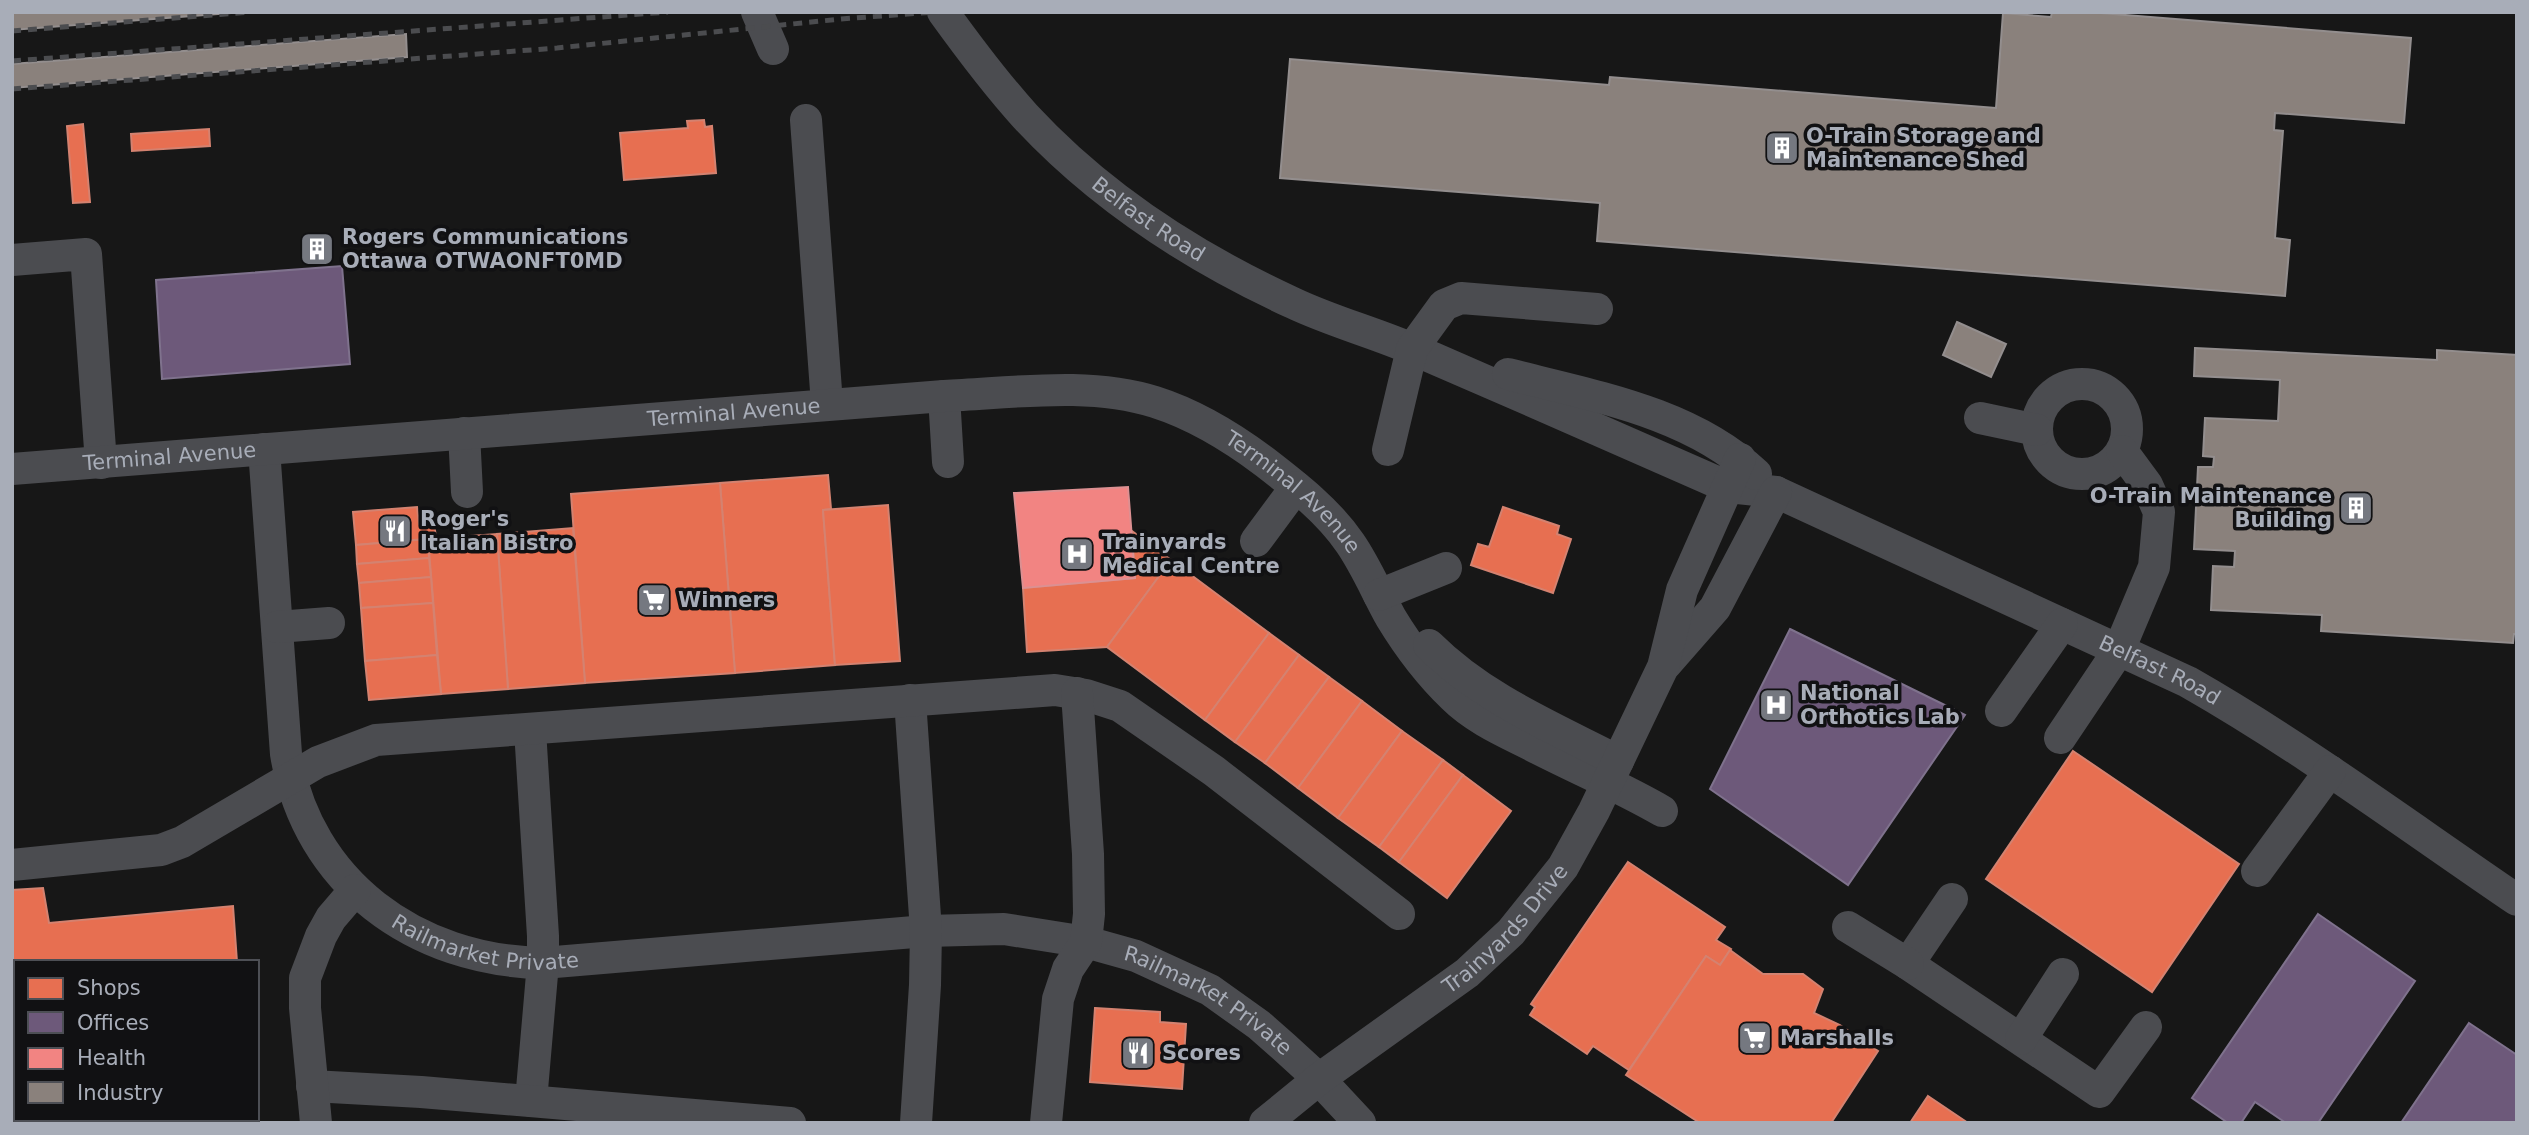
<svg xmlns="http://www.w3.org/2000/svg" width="2529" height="1135" viewBox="0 0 2529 1135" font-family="'DejaVu Sans',sans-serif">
  <rect width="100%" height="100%" fill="#171717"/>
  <g fill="#e76f51" stroke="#d48270" stroke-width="2">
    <polygon points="704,120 705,127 712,126 716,173 624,180 620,133 688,128 687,121"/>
    <polygon points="83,124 90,202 73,203 67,126"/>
    <polygon points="209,129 210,146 132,151 131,134"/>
    <polygon points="323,236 324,260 311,261 309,238"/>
    <polygon points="828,475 831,509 823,510 835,665 735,673 720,483"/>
    <polygon points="720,483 735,673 585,683 571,494"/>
    <polygon points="888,505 900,661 835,665 823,510"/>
    <polygon points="417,507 419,524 434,522 436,538 356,545 353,512"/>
    <polygon points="1503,507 1559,526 1557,534 1571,539 1553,593 1471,565 1478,544 1489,547"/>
    <polygon points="573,528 585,683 508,689 497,534"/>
    <polygon points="1132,531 1171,560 1107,647 1027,652 1023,588 1135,578"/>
    <polygon points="497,534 508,689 441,694 428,539"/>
    <polygon points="428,539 429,558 357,564 356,545"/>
    <polygon points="429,558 431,577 359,583 357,564"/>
    <polygon points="1171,560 1269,633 1205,720 1107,647"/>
    <polygon points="431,577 433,603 361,608 359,583"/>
    <polygon points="433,603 437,655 365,661 361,608"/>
    <polygon points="1269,633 1299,655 1235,742 1205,720"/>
    <polygon points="437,655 441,694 369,700 365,661"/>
    <polygon points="1299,655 1329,677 1265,763 1235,742"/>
    <polygon points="1329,677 1362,701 1298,788 1265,763"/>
    <polygon points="1362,701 1402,731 1338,818 1298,788"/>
    <polygon points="1402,731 1443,760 1379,847 1338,818"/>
    <polygon points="2073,751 2239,864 2152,992 1986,879"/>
    <polygon points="1443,760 1463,775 1399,862 1379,847"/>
    <polygon points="1463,775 1511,811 1447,898 1399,862"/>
    <polygon points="1628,862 1725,927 1716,940 1731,949 1720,965 1706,956 1629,1070 1593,1046 1587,1054 1530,1015 1535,1007 1531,1004"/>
    <polygon points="43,888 49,923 233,906 237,962 16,962 16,1119 237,1119 237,1123 12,1123 12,890"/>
    <polygon points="1730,950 1763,974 1803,974 1823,989 1814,1013 1840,1025 1878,1051 1831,1123 1700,1123 1626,1075 1706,956 1720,965"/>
    <polygon points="1095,1008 1160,1012 1160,1022 1186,1024 1182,1089 1090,1082"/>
    <polygon points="1928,1096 1968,1123 1910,1123"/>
  </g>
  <g fill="#6d597a" stroke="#7f728d" stroke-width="2">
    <polygon points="342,266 350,364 162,379 156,280"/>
    <polygon points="1790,629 1965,715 1848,885 1710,789"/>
    <polygon points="2318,914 2415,981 2318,1123 2286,1123 2255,1102 2241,1123 2228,1123 2192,1098"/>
    <polygon points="2469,1023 2517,1055 2517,1123 2401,1123"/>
  </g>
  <polygon fill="#f28482" stroke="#dc9092" stroke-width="2" points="1128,487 1135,578 1023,588 1014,493"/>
  <g fill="#8a817c" stroke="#938e8e" stroke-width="2">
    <polygon points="12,12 244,12 12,30"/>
    <polygon points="2052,12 2088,12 2411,38 2404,123 2275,113 2274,130 2283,131 2275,238 2290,240 2285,296 1597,241 1600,203 1280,178 1290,59 1609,85 1610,77 1996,108 2003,13 2051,17"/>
    <polygon points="406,34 407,57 12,88 12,64"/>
    <polygon points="1957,322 2006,344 1991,377 1943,355"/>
    <polygon points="2195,348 2437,360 2437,350 2517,355 2517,634 2514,634 2513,643 2321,631 2322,615 2211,610 2213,566 2234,567 2235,551 2194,549 2198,467 2213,467 2214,457 2203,456 2205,418 2278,421 2280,380 2194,376"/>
  </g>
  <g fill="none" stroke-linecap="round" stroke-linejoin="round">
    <g stroke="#4b4c50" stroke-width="32">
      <polyline points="757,12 773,49"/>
      <path id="s1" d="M943 12C969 48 995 83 1025 116 1099 196 1195 258 1293 303 1333 322 1376 333 1417 351 1521 396 1624 441 1728 487L1776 492 2188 682C2302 747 2408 826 2517 900"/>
      <polyline points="806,120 827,404"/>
      <polyline points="12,260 86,254 101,463"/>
      <path d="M1508 374C1593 396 1690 412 1756 474"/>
      <circle cx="2082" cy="429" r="45"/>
      <polyline points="944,396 948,462"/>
      <polyline points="1980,418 2037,430"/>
      <polyline points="464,433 467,492"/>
      <path id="s2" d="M264 449 286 754C307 883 416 961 543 963L926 931 1004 929 1086 942 1136 956 1210 990 1259 1025 1284 1047 1319 1079 1360 1123"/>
      <polyline points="1388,450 1412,349 1444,305 1461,298 1597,309"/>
      <path id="s3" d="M12 469 944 396C1014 393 1088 381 1155 402 1196 415 1233 438 1266 463 1297 487 1328 511 1350 543 1366 566 1377 593 1391 618 1408 646 1429 674 1453 697 1474 718 1503 731 1529 744 1573 767 1619 786 1662 811"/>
      <polyline points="1256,541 1296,487"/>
      <polyline points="1379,595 1446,568"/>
      <polyline points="277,627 329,623"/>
      <path d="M1429 645C1482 698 1552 727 1618 761"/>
      <polyline points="1666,664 1715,608 1776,492"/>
      <polyline points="910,700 926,931 925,985 916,1123"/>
      <polyline points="2001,711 2062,624"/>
      <polyline points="530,730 543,936 543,963 531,1101"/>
      <polyline points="2060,738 2119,650 2154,567 2159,512 2147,485 2122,451"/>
      <polyline points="12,865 161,850 182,842 318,762 376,740 1055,690 1086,695 1120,706 1214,771 1399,914"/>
      <polyline points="2257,871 2330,771"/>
      <polyline points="1952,899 1908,964 2099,1092 2146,1027"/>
      <polyline points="1848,927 1908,964"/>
      <polyline points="2021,1039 2063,974"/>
      <polyline points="312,1086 421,1092 790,1123"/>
      <polyline points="316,1123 305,1008 305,978 321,936 331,918 355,890"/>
      <polyline points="1046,1123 1058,999 1068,969 1086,942 1089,914 1088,854 1077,693"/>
      <path id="s4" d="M1265 1123 1319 1079 1467 973 1511 932 1563 867 1594 811 1663 667 1682 590 1740 459"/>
    </g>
    <g stroke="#4b4c4f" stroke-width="5" stroke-dasharray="9 7" stroke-linecap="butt">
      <polyline points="12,31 250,12"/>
      <polyline points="12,61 668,12"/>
      <polyline points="12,89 557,48 841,19 935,12"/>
    </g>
  </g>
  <defs>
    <g id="building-square" transform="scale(1.75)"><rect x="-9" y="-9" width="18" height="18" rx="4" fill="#757880" stroke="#111113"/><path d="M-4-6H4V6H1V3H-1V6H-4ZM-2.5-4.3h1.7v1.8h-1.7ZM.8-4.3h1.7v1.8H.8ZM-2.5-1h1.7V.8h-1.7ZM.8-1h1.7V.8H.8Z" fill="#fff"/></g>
    <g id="restaurant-square" transform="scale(1.75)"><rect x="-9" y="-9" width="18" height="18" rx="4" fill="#757880" stroke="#111113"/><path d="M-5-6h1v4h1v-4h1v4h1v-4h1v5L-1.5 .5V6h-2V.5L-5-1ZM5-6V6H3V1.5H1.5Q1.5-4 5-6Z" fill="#fff"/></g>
    <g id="hospital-square" transform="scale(1.75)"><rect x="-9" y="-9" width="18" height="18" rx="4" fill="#757880" stroke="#111113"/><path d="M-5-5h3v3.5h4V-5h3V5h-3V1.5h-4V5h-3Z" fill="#fff"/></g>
    <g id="supermarket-square" transform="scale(1.75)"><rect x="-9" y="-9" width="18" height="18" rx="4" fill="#757880" stroke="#111113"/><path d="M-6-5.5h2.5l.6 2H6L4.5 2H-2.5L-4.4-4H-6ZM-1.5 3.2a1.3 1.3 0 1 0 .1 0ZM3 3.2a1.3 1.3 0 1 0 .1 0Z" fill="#fff"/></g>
  </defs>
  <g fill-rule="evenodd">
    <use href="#building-square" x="1782" y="148"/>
    <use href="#building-square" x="317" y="249"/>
    <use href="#building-square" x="2356" y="508"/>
    <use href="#restaurant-square" x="395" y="531"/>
    <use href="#hospital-square" x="1077" y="554"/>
    <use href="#supermarket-square" x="654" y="600"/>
    <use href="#hospital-square" x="1776" y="705"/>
    <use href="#supermarket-square" x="1755" y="1038"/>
    <use href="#restaurant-square" x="1138" y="1053"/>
  </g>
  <g text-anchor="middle" stroke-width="7" stroke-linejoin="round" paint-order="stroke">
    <g font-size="21" font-weight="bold" fill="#a8adb8" stroke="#111113" text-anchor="start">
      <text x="1806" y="143">O-Train Storage and<tspan x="1806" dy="24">Maintenance Shed</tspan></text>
      <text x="342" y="244">Rogers Communications<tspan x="342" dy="24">Ottawa OTWAONFT0MD</tspan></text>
      <text x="2332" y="503" text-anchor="end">O-Train Maintenance<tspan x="2332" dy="24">Building</tspan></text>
      <text x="420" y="526">Roger's<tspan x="420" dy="24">Italian Bistro</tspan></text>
      <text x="1102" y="549">Trainyards<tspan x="1102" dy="24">Medical Centre</tspan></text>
      <text x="678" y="607">Winners</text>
      <text x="1800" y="700">National<tspan x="1800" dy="24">Orthotics Lab</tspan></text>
      <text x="1780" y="1045">Marshalls</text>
      <text x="1162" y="1060">Scores</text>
    </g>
    <g font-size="21" fill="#a8adb8" stroke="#111113">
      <text dy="7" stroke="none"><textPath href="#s1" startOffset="294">Belfast Road</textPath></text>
      <text dy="7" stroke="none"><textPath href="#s3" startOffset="724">Terminal Avenue</textPath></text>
      <text dy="7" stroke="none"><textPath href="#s3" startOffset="158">Terminal Avenue</textPath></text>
      <text dy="7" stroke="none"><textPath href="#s3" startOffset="1314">Terminal Avenue</textPath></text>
      <text dy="7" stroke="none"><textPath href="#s1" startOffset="1405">Belfast Road</textPath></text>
      <text dy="7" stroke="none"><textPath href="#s4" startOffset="310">Trainyards Drive</textPath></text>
      <text dy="7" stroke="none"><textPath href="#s2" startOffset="606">Railmarket Private</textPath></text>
      <text dy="7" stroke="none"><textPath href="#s2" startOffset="1349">Railmarket Private</textPath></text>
    </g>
  </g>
  <rect width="2529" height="1135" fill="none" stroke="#a8adb8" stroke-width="28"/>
  <rect x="14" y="960" width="245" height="161" fill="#111113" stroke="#4d4f55" stroke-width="2"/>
  <rect x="28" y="978" width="35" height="21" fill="#e76f51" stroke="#4d4f55" stroke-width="2"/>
  <text x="77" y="995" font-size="21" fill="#a8adb8">Shops</text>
  <rect x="28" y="1012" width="35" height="21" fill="#6d597a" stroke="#4d4f55" stroke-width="2"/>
  <text x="77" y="1030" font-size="21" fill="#a8adb8">Offices</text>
  <rect x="28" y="1048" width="35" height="21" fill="#f28482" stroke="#4d4f55" stroke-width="2"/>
  <text x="77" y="1065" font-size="21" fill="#a8adb8">Health</text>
  <rect x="28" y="1082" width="35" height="21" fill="#8a817c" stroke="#4d4f55" stroke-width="2"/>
  <text x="77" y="1100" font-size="21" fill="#a8adb8">Industry</text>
</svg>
